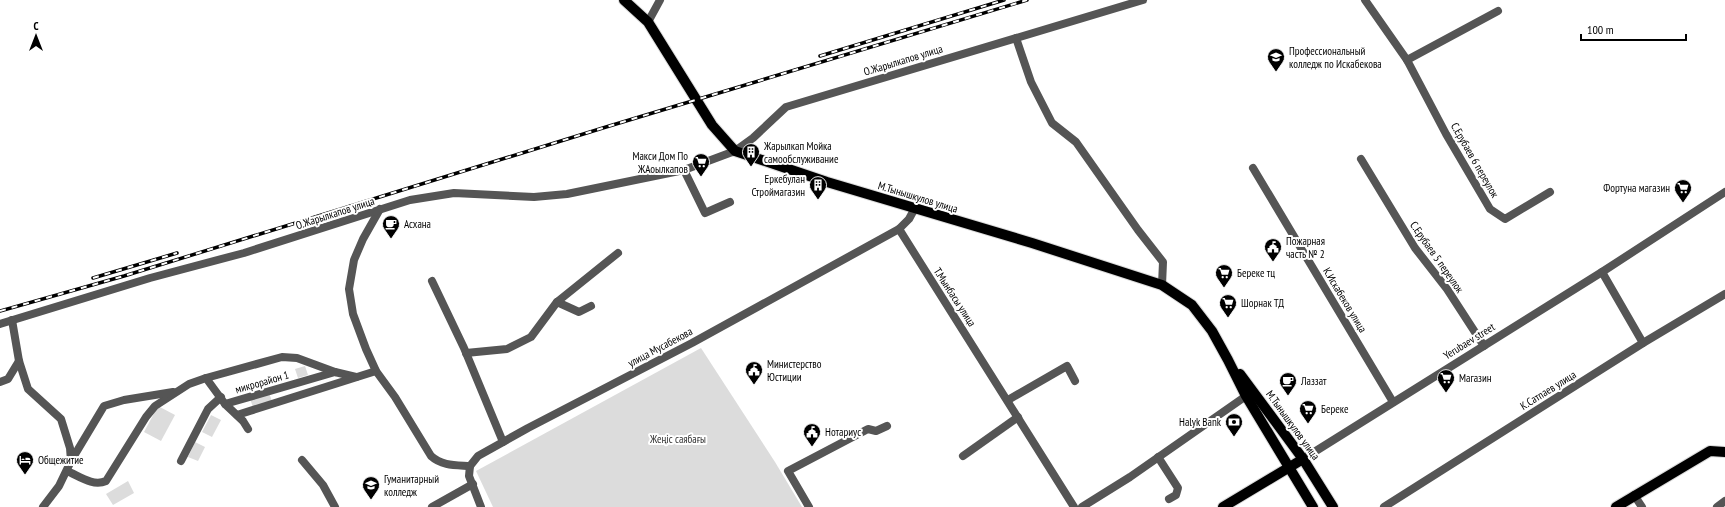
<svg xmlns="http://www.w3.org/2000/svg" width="1725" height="507" viewBox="0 0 1725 507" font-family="'PT Sans Narrow',sans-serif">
  <rect width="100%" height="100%" fill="#fff"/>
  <g fill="#dcdcdc">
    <polygon points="701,348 775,462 802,507 493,507 476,471"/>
    <polygon points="305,366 308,375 298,378 295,369"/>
    <polygon points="269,393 272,401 253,407 250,399"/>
    <polygon points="158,406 175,415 161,441 144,432"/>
    <polygon points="211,415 221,420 212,437 202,432"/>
    <polygon points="195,442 205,447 198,461 188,457"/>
    <polygon points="128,481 134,493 113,505 106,494"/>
  </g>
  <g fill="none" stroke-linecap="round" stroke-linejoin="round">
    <g stroke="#dbdbdb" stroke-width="12">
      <g id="major">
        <polyline points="624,0 648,22 712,125 735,151 827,182 1032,243 1162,285 1192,305 1212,331 1228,360 1246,396 1313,507"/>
        <polyline points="1240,374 1303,459 1333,507"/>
        <polyline points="1223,507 1303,459"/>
        <polyline points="1616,507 1710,451 1725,452"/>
      </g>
    </g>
    <g stroke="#555" stroke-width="8">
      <polyline points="1365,0 1407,60 1446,134 1490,209 1505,219 1550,192"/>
      <polyline points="648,22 660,0"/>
      <polyline points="1016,38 1031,82 1052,123 1076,142 1138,230 1163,262 1162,285"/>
      <polyline points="1407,60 1498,11"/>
      <polyline points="1361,159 1415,248 1447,289 1484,346"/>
      <polyline points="1253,168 1393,402"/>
      <polyline points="684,170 705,213 730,202"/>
      <polyline points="915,208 909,219 899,229 1074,507"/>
      <path d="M380 209 363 239 354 260 349 289 353 314 366 349 376 371 395 397 431 456C442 466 456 465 470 466"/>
      <polyline points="1602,272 1643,343"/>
      <polyline points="432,281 464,348 503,442"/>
      <polyline points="557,302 579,312 591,306"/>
      <polyline points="12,320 19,361 28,389 61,419 70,448 71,461"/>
      <polyline points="0,324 150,278 244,253 410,200 454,193 534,197 567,194 684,170 735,151 753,138 786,107 1143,0"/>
      <polyline points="466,353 507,349 531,337 557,302 618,253"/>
      <polyline points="206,378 282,357 297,358 335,372"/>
      <polyline points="0,382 8,379 19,361"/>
      <polyline points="1008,400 1067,366 1075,381"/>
      <polyline points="225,404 335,372 356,377"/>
      <polyline points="237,415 376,371"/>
      <polyline points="963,456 1018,417"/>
      <polyline points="1158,457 1178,488 1176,495 1169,499"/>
      <polyline points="1303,459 1602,272 1725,192"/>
      <polyline points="302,460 323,485 335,507"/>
      <polyline points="181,461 208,409 221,397"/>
      <path d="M67 471C79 476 93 487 106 481L146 417 155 406 189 384 206 378 225 404 243 421 248 429"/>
      <polyline points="1634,495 1642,507"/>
      <polyline points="43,507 59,486 71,461 104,406 124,400 173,392"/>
      <polyline points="432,507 473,484"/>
      <polyline points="481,507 469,476 470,466 478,456 528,428 692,343 899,229"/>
      <polyline points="809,507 788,471 868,429 876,431 887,426"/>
      <polyline points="1082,507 1130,477 1246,396"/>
      <polyline points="1384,507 1643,343 1725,294"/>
      <polyline points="1717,507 1725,501"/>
    </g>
    <use href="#major" stroke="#000" stroke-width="10"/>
    <g stroke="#000" stroke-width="3.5">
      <g id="rail">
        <polyline points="820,56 1004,0"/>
        <polyline points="93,278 177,253"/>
        <polyline points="0,311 124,276 606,127 1027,0"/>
      </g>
    </g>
    <use href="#rail" stroke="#fff" stroke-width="2" stroke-dasharray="6" stroke-linecap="butt"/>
  </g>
  <defs>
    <g id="university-pin" transform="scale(0.9)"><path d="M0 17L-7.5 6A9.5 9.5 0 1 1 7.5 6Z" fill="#000" stroke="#fff"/><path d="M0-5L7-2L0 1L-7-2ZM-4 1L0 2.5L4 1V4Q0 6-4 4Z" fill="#fff"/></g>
    <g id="building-pin" transform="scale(0.9)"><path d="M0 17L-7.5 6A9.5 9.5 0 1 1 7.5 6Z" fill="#000" stroke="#fff"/><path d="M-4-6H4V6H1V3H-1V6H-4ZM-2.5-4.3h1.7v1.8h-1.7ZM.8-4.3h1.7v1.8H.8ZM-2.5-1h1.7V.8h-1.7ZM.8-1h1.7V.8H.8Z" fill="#fff"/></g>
    <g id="supermarket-pin" transform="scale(0.9)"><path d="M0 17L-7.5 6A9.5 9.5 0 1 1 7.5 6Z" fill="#000" stroke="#fff"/><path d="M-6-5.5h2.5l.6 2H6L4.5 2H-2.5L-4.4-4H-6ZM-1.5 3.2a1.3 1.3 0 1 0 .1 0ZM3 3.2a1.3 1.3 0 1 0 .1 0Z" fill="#fff"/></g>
    <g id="cafe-pin" transform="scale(0.9)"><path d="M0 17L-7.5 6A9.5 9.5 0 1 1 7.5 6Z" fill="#000" stroke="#fff"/><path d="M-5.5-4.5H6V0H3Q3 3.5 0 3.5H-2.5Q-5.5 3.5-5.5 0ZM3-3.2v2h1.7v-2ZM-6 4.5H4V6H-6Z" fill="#fff"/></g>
    <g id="civic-pin" transform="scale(0.9)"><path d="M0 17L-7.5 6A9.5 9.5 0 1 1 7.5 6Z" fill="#000" stroke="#fff"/><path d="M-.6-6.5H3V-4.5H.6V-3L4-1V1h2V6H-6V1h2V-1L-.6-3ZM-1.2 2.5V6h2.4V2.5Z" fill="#fff"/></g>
    <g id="bank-pin" transform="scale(0.9)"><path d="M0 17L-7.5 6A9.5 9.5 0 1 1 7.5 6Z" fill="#000" stroke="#fff"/><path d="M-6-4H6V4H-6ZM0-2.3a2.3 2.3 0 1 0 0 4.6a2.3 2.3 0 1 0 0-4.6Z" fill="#fff"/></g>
    <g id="hotel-pin" transform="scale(0.9)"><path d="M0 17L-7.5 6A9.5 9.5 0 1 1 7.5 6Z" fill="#000" stroke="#fff"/><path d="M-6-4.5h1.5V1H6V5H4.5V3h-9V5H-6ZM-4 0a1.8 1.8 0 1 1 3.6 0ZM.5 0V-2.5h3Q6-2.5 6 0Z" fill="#fff"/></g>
  </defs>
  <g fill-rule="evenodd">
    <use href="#university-pin" x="1276" y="57"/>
    <use href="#building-pin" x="751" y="152"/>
    <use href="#supermarket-pin" x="701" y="162"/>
    <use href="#building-pin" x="818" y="185"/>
    <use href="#supermarket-pin" x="1683" y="188"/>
    <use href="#cafe-pin" x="391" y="224"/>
    <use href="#civic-pin" x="1273" y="247"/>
    <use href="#supermarket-pin" x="1224" y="273"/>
    <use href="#supermarket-pin" x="1228" y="303"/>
    <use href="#civic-pin" x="754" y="370"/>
    <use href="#supermarket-pin" x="1446" y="378"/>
    <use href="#cafe-pin" x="1288" y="381"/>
    <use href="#supermarket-pin" x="1308" y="409"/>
    <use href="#bank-pin" x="1234" y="422"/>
    <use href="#civic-pin" x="812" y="432"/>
    <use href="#hotel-pin" x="25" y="460"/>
    <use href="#university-pin" x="371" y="485"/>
  </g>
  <g text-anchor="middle" stroke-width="4" stroke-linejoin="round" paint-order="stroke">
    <g font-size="11" fill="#000" stroke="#fff" text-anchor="start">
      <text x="1289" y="55">Профессиональный<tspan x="1289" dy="13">колледж по Искабекова</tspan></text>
      <text x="764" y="150">Жарылкап Мойка<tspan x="764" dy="13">самообслуживание</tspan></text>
      <text x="688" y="160" text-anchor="end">Макси Дом По<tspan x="688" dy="13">ЖАоылкапов</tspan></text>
      <text x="805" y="183" text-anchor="end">Еркебулан<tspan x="805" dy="13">Строймагазин</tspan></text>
      <text x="1670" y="192" text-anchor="end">Фортуна магазин</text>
      <text x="404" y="228">Асхана</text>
      <text x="1286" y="245">Пожарная<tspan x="1286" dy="13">часть № 2</tspan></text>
      <text x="1237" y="277">Береке тц</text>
      <text x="1241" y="307">Шорнак ТД</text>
      <text x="767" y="368">Министерство<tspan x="767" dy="13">Юстиции</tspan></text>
      <text x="1459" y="382">Магазин</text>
      <text x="1301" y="385">Лаззат</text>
      <text x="1321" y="413">Береке</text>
      <text x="1221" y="426" text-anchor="end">Halyk Bank</text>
      <text x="825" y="436">Нотариус</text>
      <text x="38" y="464">Общежитие</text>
      <text x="384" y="483">Гуманитарный<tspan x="384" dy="13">колледж</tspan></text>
    </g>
    <g font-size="11" fill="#000" stroke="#fff">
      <text transform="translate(903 60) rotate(-17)" y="4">О.Жарылкапов улица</text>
      <text transform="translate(1475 160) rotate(60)" y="4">С.Ерубаев 6 переулок</text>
      <text transform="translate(918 197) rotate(17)" y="4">М.Тынышкулов улица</text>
      <text transform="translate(335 213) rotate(-18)" y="4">О.Жарылкапов улица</text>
      <text transform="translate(1437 257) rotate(55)" y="4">С.Ерубаев 5 переулок</text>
      <text transform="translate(955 297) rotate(57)" y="4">Т.Мынбасы улица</text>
      <text transform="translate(1345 300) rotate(59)" y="4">К.Искабеков улица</text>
      <text transform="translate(1469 341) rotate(-32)" y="4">Yerubaev street</text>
      <text transform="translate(660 347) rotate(-28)" y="4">улица Мусабекова</text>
      <text transform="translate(262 382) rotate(-16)" y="4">микрорайон 1</text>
      <text transform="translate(1548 390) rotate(-32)" y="4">К.Сатпаев улица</text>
      <text transform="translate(1293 425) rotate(54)" y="4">М.Тынышкулов улица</text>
    </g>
    <g font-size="11" fill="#333" stroke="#fff">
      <text x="678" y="443">Жеңіс саябағы</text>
    </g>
  </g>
  <g transform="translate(36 36)" stroke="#ffffff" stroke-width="3" paint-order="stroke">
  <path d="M0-3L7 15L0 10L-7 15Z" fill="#000000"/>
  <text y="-6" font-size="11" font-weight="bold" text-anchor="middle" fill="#000000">С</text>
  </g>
  <path d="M1581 34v6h105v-6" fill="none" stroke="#000000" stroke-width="2"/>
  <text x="1587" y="34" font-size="12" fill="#000000" stroke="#ffffff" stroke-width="3" paint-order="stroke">100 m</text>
</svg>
